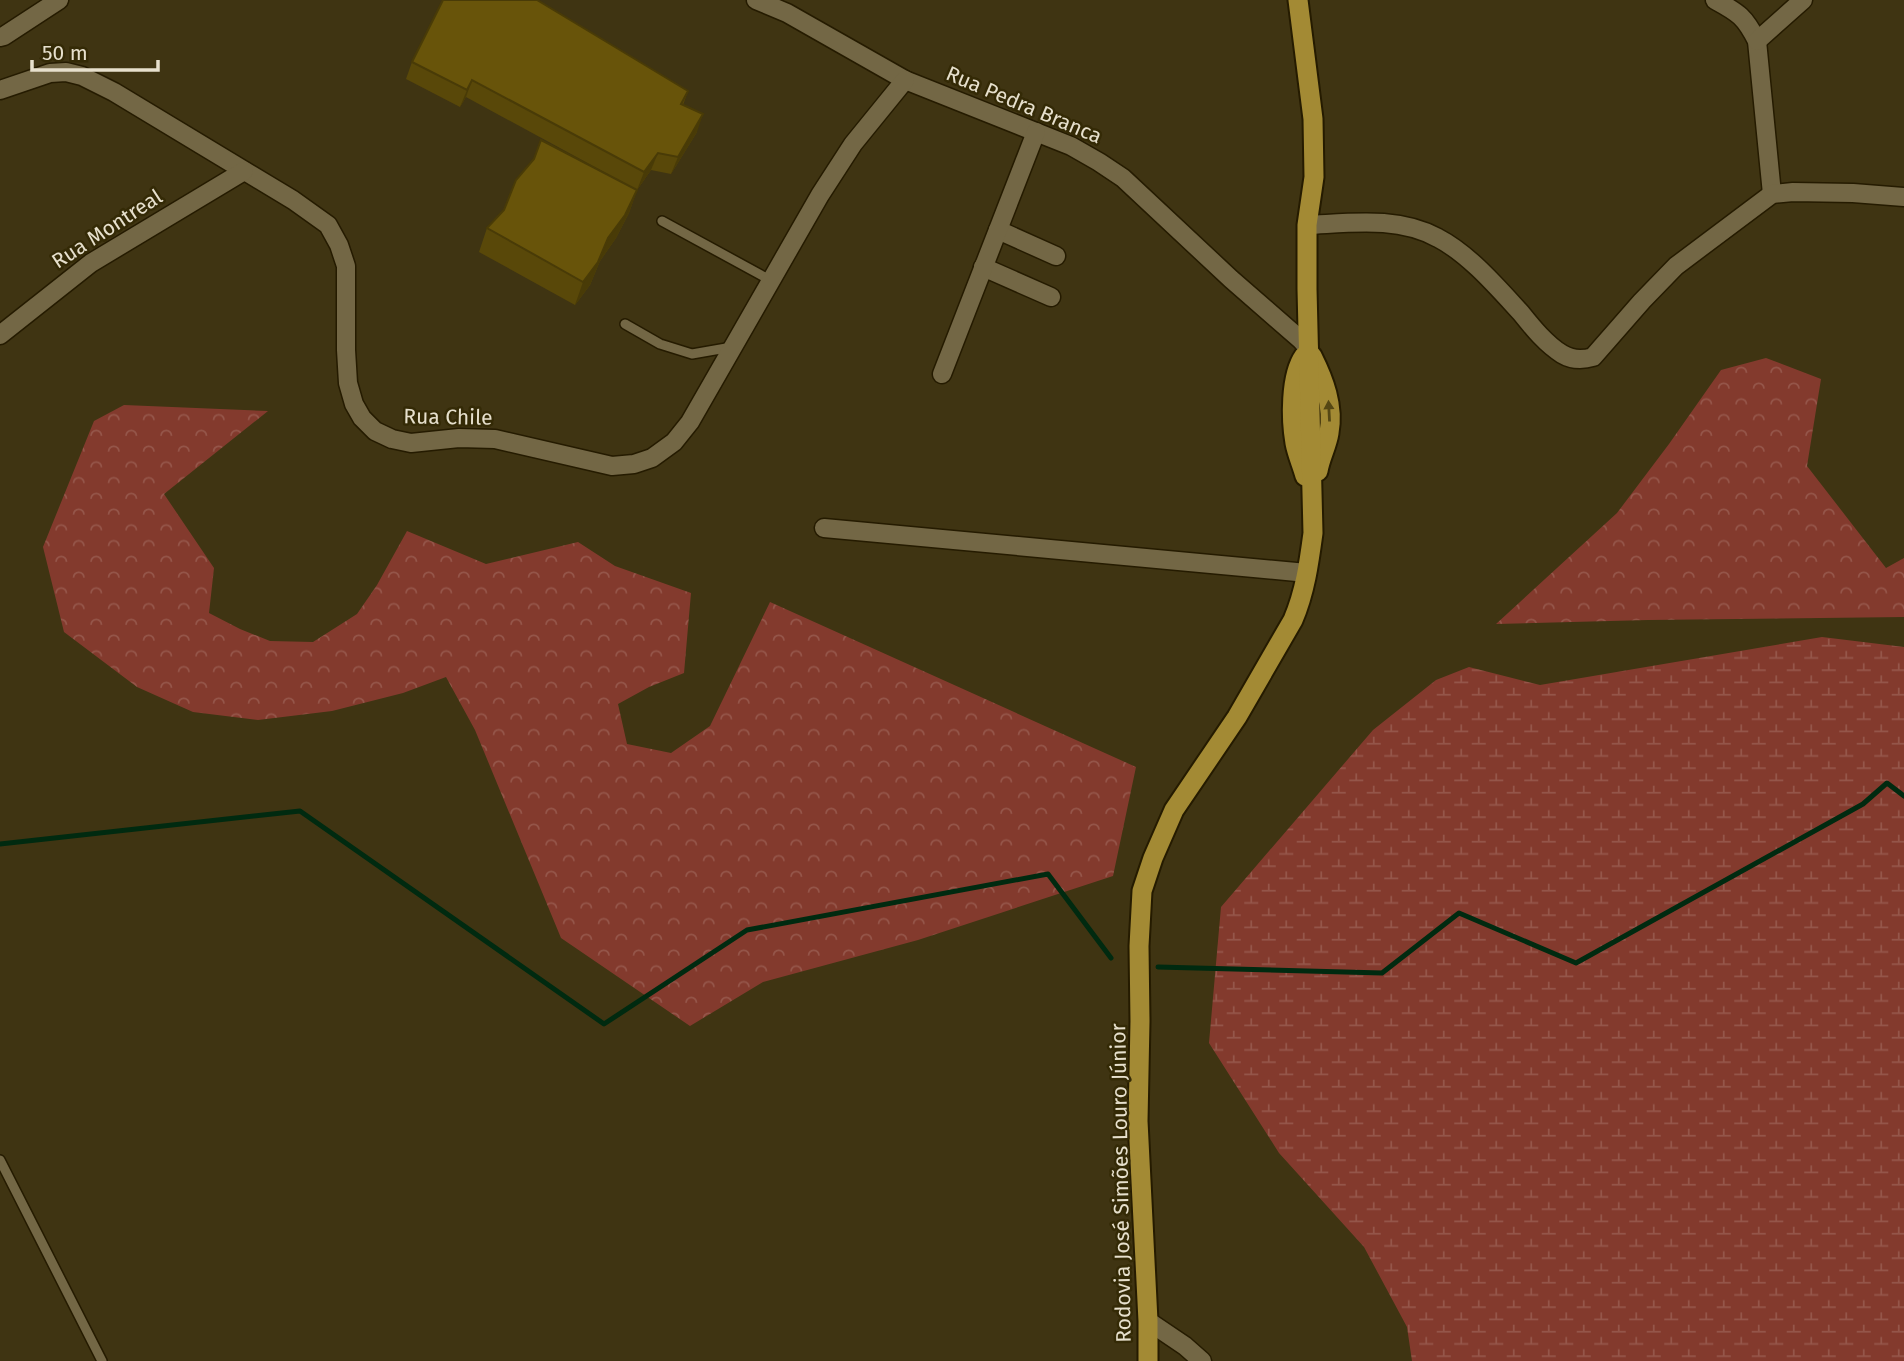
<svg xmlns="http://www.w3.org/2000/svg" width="1904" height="1361" viewBox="0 0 1904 1361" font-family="'Fira Sans',sans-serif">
  <defs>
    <pattern id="forest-crowns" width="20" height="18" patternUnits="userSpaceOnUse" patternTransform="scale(1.75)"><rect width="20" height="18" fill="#833a2d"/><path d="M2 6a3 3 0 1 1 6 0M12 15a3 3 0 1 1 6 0" fill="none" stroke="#95564a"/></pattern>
    <pattern id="wetland-marsh" width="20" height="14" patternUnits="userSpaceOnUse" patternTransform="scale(1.75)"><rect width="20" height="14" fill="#833a2d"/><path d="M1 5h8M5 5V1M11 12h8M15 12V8" fill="none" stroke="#95564a"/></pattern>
  </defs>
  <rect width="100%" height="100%" fill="#3f3412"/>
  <g fill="url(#forest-crowns)">
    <polygon points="1766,358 1821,379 1807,466 1886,568 1904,558 1904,617 1648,620 1496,624 1617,513 1669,444 1721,370"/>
    <polygon points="124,405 268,411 164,494 214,568 209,613 240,629 270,641 313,642 357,614 377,585 407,531 486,564 578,542 615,566 691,593 684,673 649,687 618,704 627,744 671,753 710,726 770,602 1136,767 1113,876 918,940 763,982 690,1026 561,938 475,730 446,677 403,693 332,711 258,720 193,712 137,687 64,632 43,547 94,421"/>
  </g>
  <polygon fill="url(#wetland-marsh)" points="1822,637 1904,647 1904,1361 1412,1361 1407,1327 1364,1247 1279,1153 1209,1043 1221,907 1373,730 1436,680 1469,667 1540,685"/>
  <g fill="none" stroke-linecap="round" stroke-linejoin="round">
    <g stroke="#002a10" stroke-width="5">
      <polyline points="0,844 300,811 604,1024 747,930 1048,874 1111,958"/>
      <polyline points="1158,967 1382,973 1459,913 1576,963 1863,804 1887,783 1904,796"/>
    </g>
    <g stroke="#251b00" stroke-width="12">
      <g id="service">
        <polyline points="662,221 772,281"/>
        <polyline points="625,324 660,344 692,354 732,347"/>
        <polyline points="0,1160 102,1361"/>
      </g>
    </g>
    <g stroke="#251b00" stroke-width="21">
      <g id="minor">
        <polyline points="756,0 787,13 905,80 1071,146 1099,162 1123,178 1231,279 1301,340 1309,349"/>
        <path d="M1715 0C1739 13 1745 17 1757 41L1772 194"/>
        <polyline points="0,37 4,36 59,0"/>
        <polyline points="1757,41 1803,0"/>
        <polyline points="0,90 50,73 66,72 82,76 114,92 293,200 328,225 339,245 346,266 346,350 348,383 354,404 362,418 375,431 392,439 411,443 459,438 495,439 612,466 634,464 652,458 674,442 690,422 820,195 853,144 905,80"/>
        <path d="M1307 225C1351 223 1398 216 1438 238 1469 254 1498 288 1521 313 1533 328 1546 344 1562 354 1572 360 1583 360 1593 357L1642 301 1676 266 1772 194 1793 192 1853 193 1904 197"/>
        <polyline points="998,230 1056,256"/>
        <polyline points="983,267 1051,297"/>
        <polyline points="0,335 91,263 244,171"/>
        <polyline points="942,374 1036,132"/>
        <polyline points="824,528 1307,573"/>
        <polyline points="1148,1321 1185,1346 1202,1361"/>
      </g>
    </g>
    <g stroke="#251b00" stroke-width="23">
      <g id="primary">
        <path d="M1304 356C1290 376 1291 420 1295 443 1297 454 1302 465 1305 476"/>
        <path d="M1312 356C1324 380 1334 406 1329 433 1327 446 1320 458 1318 471"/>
        <path d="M1148 1361V1321L1138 1121 1140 1021 1139 946 1142 891 1153 858 1174 810 1237 717 1293 620C1305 592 1309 563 1313 533L1307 289V225L1314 177 1313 119 1298 0"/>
      </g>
    </g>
    <use href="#service" stroke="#736745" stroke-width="9"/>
    <use href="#minor" stroke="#736745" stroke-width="18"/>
    <use href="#primary" stroke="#a38a34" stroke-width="19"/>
  </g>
  <g fill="#594809">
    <polygon points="412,62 688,91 683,105 697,132 671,174 651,170 637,190 466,97 460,107 406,79"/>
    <polygon points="637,190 629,213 616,238 600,261 590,285 575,305 479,252 487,228"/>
  </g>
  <g fill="#493b07">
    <polygon points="472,80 466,97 460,107 467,90"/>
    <polygon points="703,114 697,132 671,174 678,157"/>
    <polygon points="658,153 651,170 637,190 644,172"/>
    <polygon points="637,190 629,213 616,238 600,261 590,285 575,305 583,282"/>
  </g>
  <g fill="#68540a" stroke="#493b07" stroke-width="2">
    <polygon points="443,0 537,0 688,91 681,104 703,114 678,157 658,153 644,172 472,80 467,90 412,62"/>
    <polygon points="541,140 637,190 625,215 608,238 598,262 583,282 487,228 504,210 516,180 534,159"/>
  </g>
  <defs><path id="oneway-solid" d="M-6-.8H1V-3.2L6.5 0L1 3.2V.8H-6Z" transform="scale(1.75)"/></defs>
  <use fill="#554714" href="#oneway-solid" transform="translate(1329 411) rotate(-93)"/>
  <g text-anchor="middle" stroke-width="5" stroke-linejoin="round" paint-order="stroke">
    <g font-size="21" fill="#e7e0cd" stroke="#342a06">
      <text transform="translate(1024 105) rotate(23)" y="7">Rua Pedra Branca</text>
      <text transform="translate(107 229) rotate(-33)" y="7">Rua Montreal</text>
      <text transform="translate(448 417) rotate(1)" y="7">Rua Chile</text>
      <text transform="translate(1121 1183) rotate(-91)" y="7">Rodovia José Simões Louro Júnior</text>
    </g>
  </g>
  <path d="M32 60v10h126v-10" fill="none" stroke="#e7e0cd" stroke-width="3.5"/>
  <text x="42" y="60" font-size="21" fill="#e7e0cd" stroke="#342a06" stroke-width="5" paint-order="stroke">50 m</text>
</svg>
